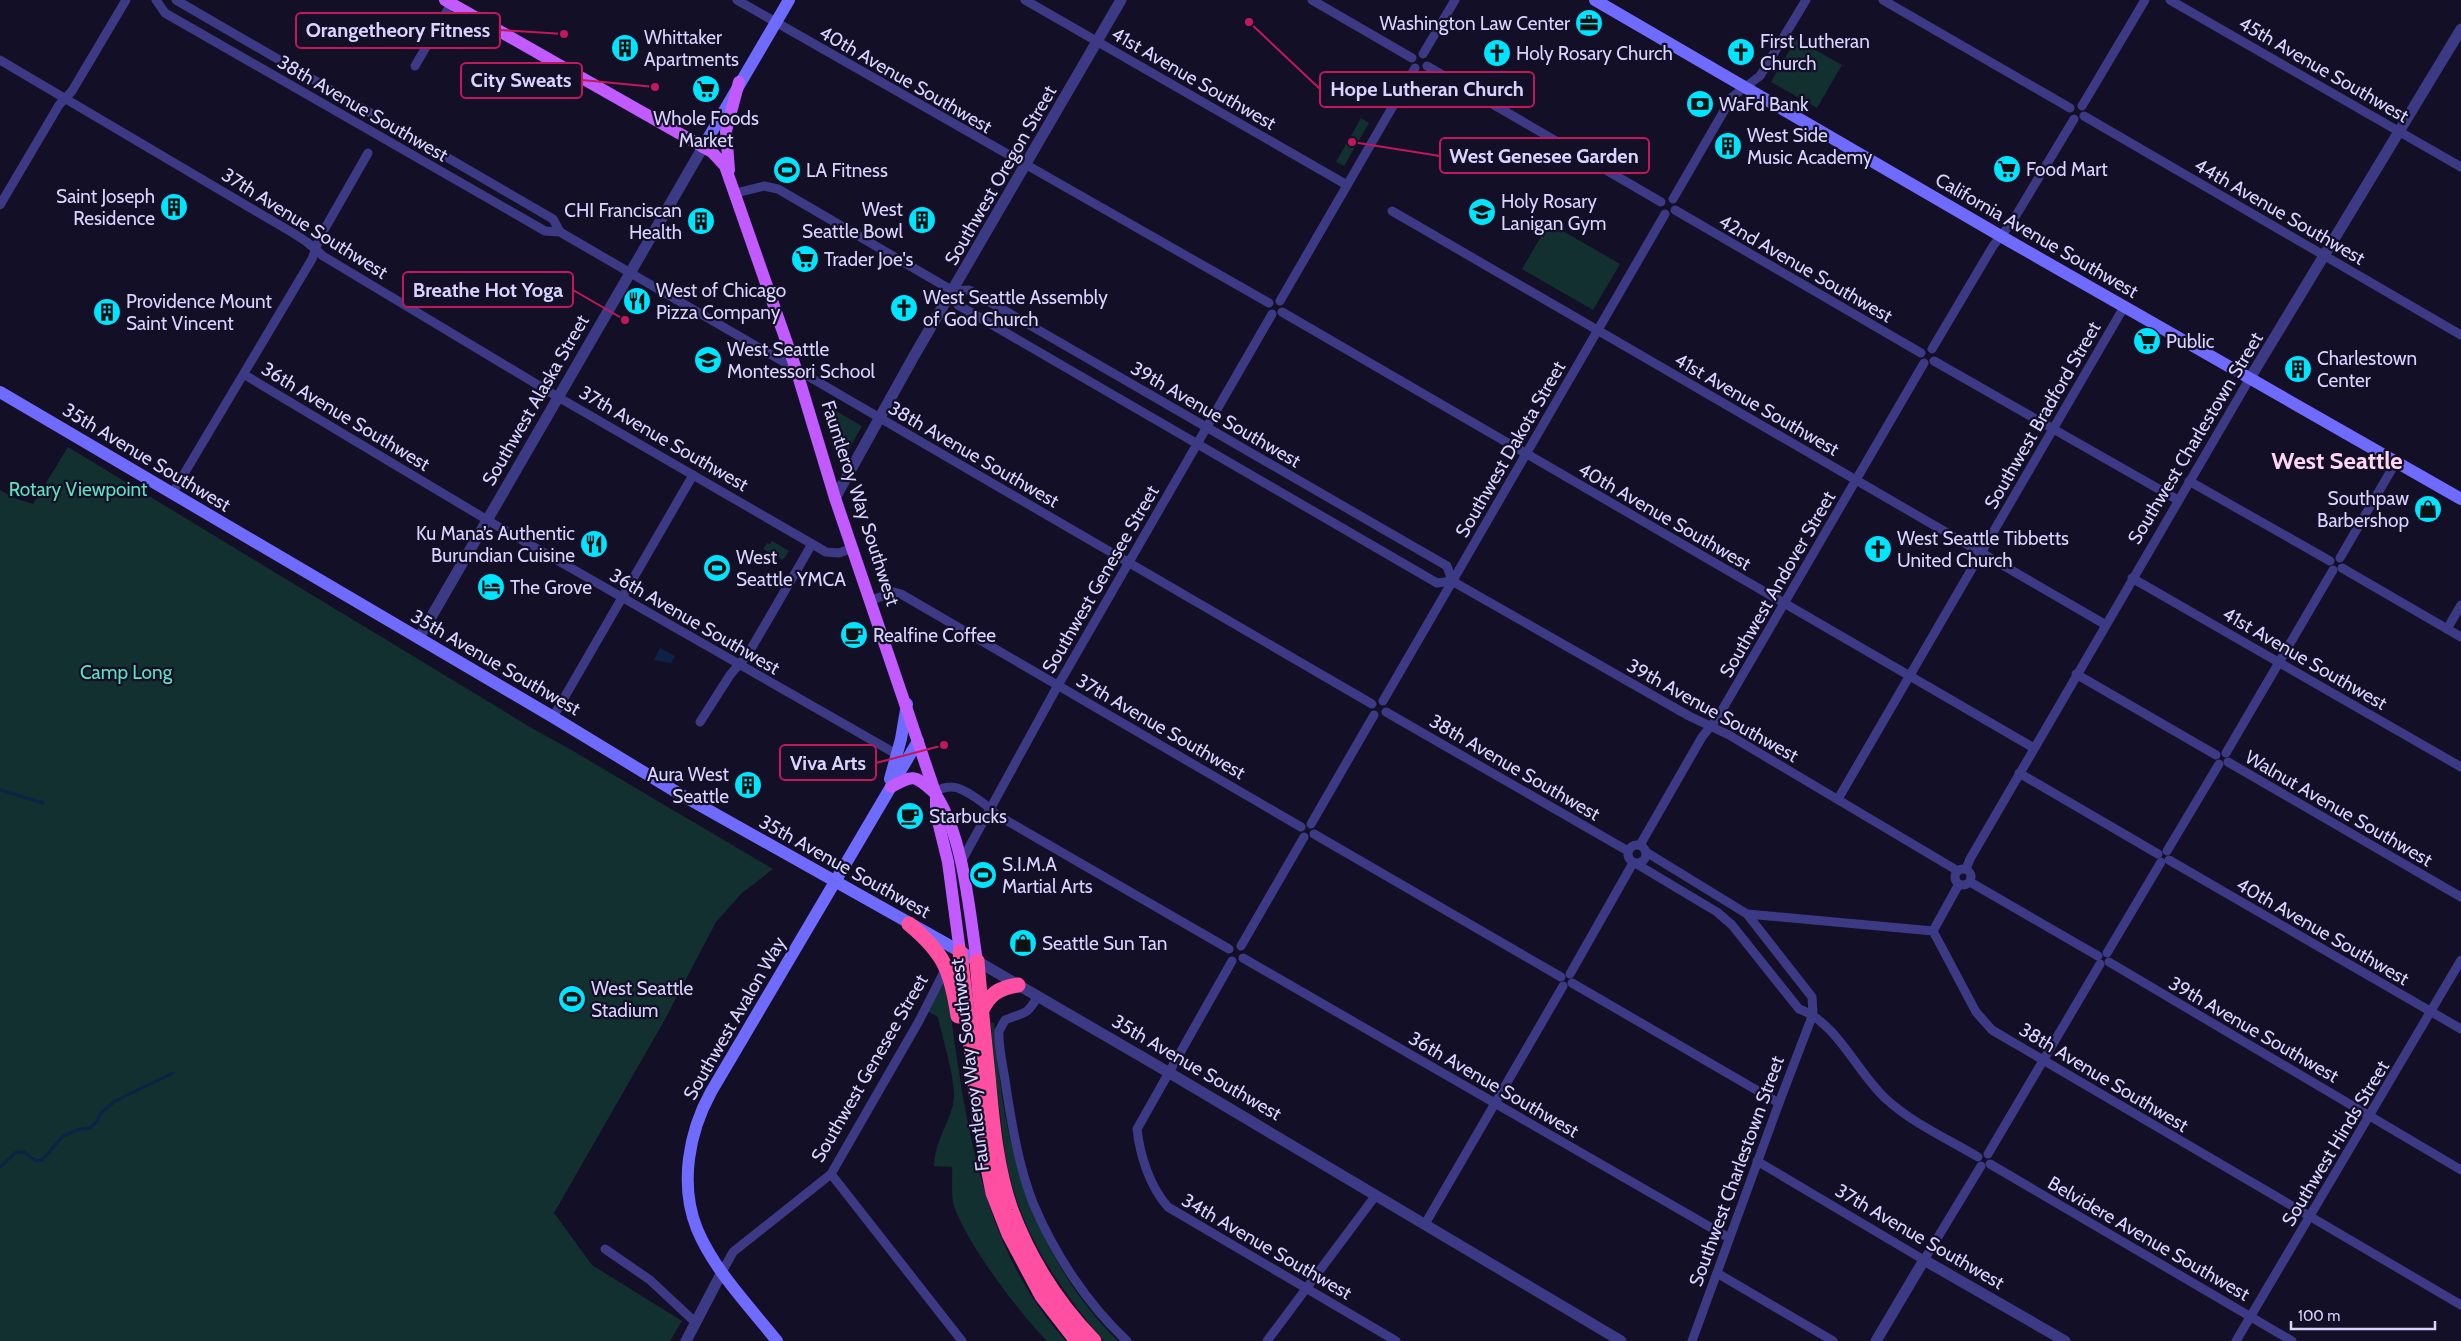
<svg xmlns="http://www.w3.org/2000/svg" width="2461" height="1341" viewBox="0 0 2461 1341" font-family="Cabin,sans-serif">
  <rect width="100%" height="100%" fill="#130f26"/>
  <g fill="#12302f">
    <polygon points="1796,39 1842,65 1817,108 1771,82"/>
    <polygon points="1361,118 1369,123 1344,166 1336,162"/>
    <polygon points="1549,223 1620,264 1593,310 1522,269"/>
    <polygon points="827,406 862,426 845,456 842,456"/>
    <polygon points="68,447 535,730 568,748 773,869 742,893 716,922 664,1021 554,1213 592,1265 682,1321 670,1341 0,1341 0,490 14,498 33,504"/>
    <polygon points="772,541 789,551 783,560 763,549 767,543 770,544"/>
    <path d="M946 979C963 1104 977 1244 1066 1341H1047C1016 1309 971 1249 955 1209 950 1197 953 1179 952 1167L934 1166C935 1140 948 1127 953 1104 958 1085 942 1038 938 1017L927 1011Z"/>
    <path d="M991 1022 994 1023C998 1057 1000 1092 1007 1125 1024 1206 1058 1282 1118 1341H1104C1062 1292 1024 1238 1009 1173 1003 1146 1001 1118 997 1090 995 1068 992 1045 991 1022Z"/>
  </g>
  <polygon fill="#0c2248" points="660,648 675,656 671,663 654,660"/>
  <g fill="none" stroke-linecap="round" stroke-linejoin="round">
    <g stroke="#0c2248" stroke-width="3">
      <polyline points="0,790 43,803"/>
      <polyline points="0,1167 16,1152 24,1152 36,1161 42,1160 63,1136 80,1129 90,1128 97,1122 100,1114 115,1101 173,1073"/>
    </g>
    <g stroke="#3d3a85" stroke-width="9">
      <polyline points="156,0 165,13 545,231 560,232 1372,704"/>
      <polyline points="176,0 553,219 560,232"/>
      <polyline points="737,0 1269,303"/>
      <polyline points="1025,0 1347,185"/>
      <polyline points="1312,0 1412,58"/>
      <polyline points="1883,0 2070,108"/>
      <polyline points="2170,0 2461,167"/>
      <polyline points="1423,54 1455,0"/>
      <polyline points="0,60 293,233 307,242 323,256 558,397 826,552 839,553 853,548"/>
      <polyline points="415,66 451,4"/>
      <polyline points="1427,66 1661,202"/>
      <polyline points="2082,106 2145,0"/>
      <polyline points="2084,116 2461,335"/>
      <polyline points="736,193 764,186 778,189 953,291 969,290 1447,566 1452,581"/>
      <polyline points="1673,199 1732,97 1760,76 1806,0"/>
      <polyline points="0,205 59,105 72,91 126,0"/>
      <polyline points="1675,210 1921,353"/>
      <polyline points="1392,211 2106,625"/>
      <polyline points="953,291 958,305 1437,583 1452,581 1689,716 1729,735 1958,871"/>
      <polyline points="1280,301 1415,68"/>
      <polyline points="1282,312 2034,748"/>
      <polyline points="1932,349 1993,246 2012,222 2074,119"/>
      <polyline points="1934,361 2178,500"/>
      <polyline points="245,375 499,527 898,755"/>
      <polyline points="2189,481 2330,561"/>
      <polyline points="172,494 312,259 320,237 368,153"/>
      <polyline points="2340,558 2396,462"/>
      <polyline points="2342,568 2461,637"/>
      <polyline points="2132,578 2461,767"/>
      <polyline points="872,600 894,592 901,594 1301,827"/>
      <polyline points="2447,629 2461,605"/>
      <polyline points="2076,674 2216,755"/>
      <polyline points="1383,701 1665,214"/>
      <polyline points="1386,712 1628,851"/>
      <polyline points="553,717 693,475"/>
      <polyline points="700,722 730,675 748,654 812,544"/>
      <polyline points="2226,753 2333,570"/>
      <polyline points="2228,762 2461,897"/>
      <polyline points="2019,773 2158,854"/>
      <path d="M935 791C940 789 946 787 951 787 963 786 989 807 997 815L1229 949"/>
      <polyline points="1838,799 2124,307"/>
      <polyline points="1311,824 1374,715"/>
      <polyline points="1314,834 1561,977"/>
      <circle cx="1637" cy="854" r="9"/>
      <polyline points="1640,845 1702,737 1718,717 1924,363"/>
      <polyline points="2167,851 2219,764"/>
      <polyline points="1646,852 1747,914 1812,997 1813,1014 1779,1103 1692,1341"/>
      <polyline points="2169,860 2461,1029"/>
      <polyline points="961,862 1057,687 1272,314"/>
      <path d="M1635 863 1717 912 1732 925 1799 1009C1837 1022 1857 1073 1886 1099 1912 1123 1948 1139 1978 1157"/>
      <circle cx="1963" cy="877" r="8"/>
      <polyline points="1966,869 1970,859 2250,378"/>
      <polyline points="1970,882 2098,956"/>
      <polyline points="1747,914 1933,931 1976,1012 1992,1030 2461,1305"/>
      <polyline points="1933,931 1959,884"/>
      <polyline points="1241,946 1304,837"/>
      <polyline points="2107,953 2161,862"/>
      <polyline points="1243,958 1729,1238"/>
      <path d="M1232 961 1137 1129C1140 1156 1150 1187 1168 1207L1396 1341"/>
      <polyline points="2109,962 2461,1170"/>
      <polyline points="1570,974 1633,863"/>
      <polyline points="1572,983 1779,1103"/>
      <path d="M1038 996C1025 1018 1025 1011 1005 1020L999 1031C998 1049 1004 1069 1006 1087 1012 1126 1019 1167 1033 1203 1054 1253 1087 1304 1127 1341"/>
      <polyline points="1988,1154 2100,964"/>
      <polyline points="1757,1161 1924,1260 1981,1166"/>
      <polyline points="1990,1164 2292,1341"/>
      <polyline points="831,1174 962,1341"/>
      <polyline points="1425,1224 1563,986"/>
      <polyline points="605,1249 650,1280 696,1323"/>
      <polyline points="722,1272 733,1252 831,1174 919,1021 947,966"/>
      <polyline points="1717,1273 1833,1341"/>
      <polyline points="1267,1341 1376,1195"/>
      <polyline points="2236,1341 2461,960"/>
    </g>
    <g stroke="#3d3a85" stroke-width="11">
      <polyline points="2250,378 2461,29"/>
      <polyline points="835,498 914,356 1121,0"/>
      <polyline points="419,638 703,147"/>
      <polyline points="977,961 1168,1072 1621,1341"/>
      <polyline points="686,1341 722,1272"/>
      <polyline points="1876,1341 1924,1260 2065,1341"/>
    </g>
    <g stroke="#6f6bff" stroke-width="12">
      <polyline points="1595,0 2011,242 2461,499"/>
      <polyline points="703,147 789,0"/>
      <polyline points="0,392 553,717 678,793 977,961"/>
      <polyline points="890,779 901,739 907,704"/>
      <path d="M777 1341C749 1306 714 1270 697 1229 679 1184 689 1132 711 1092L918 741"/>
    </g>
    <g stroke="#c25bff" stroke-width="12">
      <path d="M445 0 712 152 725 166 796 369 835 498 936 795C964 838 969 911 977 961"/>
      <polyline points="729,170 726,131 739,82"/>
      <path d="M891 787C916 773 915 776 936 794"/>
      <polyline points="936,795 936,813 948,862 960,952"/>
    </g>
    <g stroke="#ff4fa3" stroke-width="15">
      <path d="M909 924C944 953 951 970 958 1016"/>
      <polyline points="960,952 980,1127 993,1193 1009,1234 1042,1296 1077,1341"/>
      <path d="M977 961C980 999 984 1037 988 1075 992 1120 996 1167 1011 1210 1029 1258 1058 1304 1094 1341"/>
      <path d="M981 1012C989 994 999 988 1018 985"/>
    </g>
  </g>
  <defs>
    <g id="office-disc" transform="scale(1.4375)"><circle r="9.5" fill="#00e5ff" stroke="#130f26"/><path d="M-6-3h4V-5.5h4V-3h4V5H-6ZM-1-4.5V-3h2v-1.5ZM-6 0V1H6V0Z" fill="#111"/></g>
    <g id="building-disc" transform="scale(1.4375)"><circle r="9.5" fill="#00e5ff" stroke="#130f26"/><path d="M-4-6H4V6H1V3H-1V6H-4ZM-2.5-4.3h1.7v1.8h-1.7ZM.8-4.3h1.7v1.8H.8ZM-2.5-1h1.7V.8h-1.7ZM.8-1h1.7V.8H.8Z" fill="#111"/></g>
    <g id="church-disc" transform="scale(1.4375)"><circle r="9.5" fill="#00e5ff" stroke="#130f26"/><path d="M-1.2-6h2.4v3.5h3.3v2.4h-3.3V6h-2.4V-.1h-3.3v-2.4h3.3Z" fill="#111"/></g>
    <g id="supermarket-disc" transform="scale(1.4375)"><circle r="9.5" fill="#00e5ff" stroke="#130f26"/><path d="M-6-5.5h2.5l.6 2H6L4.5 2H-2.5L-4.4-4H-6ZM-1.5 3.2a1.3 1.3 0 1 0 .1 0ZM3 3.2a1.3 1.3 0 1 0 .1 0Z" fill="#111"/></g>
    <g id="bank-disc" transform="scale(1.4375)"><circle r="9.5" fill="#00e5ff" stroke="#130f26"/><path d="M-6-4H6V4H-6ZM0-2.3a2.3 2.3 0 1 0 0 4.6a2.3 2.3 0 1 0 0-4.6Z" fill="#111"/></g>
    <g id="stadium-disc" transform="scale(1.4375)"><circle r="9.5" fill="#00e5ff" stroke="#130f26"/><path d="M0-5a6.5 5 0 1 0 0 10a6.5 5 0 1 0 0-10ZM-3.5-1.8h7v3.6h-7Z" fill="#111"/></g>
    <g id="school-disc" transform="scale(1.4375)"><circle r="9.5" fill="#00e5ff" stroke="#130f26"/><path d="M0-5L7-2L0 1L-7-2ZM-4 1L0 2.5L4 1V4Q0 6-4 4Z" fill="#111"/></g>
    <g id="restaurant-disc" transform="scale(1.4375)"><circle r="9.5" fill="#00e5ff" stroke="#130f26"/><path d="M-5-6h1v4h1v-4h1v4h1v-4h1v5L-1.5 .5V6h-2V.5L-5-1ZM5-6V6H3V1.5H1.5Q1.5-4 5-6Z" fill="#111"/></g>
    <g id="shop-disc" transform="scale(1.4375)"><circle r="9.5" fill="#00e5ff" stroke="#130f26"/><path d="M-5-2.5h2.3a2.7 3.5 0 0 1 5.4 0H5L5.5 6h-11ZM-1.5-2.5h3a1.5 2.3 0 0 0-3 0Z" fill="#111"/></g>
    <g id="hotel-disc" transform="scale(1.4375)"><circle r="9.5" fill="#00e5ff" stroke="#130f26"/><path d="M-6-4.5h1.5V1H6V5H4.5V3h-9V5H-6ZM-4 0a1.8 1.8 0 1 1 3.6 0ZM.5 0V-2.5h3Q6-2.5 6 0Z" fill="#111"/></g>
    <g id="cafe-disc" transform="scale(1.4375)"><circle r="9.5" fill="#00e5ff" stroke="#130f26"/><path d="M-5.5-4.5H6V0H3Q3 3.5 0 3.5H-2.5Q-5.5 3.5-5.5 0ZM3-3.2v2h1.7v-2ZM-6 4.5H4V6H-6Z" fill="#111"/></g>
  </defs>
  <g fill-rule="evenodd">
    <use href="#office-disc" x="1589" y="23"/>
    <use href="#building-disc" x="625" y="48"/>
    <use href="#church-disc" x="1741" y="52"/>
    <use href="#church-disc" x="1497" y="53"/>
    <use href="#supermarket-disc" x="706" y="89"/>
    <use href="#bank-disc" x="1700" y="104"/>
    <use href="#building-disc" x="1728" y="146"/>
    <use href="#supermarket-disc" x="2007" y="169"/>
    <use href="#stadium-disc" x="787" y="170"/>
    <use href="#building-disc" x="174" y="207"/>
    <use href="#school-disc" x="1482" y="212"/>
    <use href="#building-disc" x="922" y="220"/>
    <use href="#building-disc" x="701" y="221"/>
    <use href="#supermarket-disc" x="805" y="259"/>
    <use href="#restaurant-disc" x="637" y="301"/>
    <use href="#church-disc" x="904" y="308"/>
    <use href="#building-disc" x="107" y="312"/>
    <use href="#supermarket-disc" x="2147" y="341"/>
    <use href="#school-disc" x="708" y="360"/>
    <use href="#building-disc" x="2298" y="369"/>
    <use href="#shop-disc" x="2428" y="509"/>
    <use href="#restaurant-disc" x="594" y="544"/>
    <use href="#church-disc" x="1878" y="549"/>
    <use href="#stadium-disc" x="717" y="568"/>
    <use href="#hotel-disc" x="491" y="587"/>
    <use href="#cafe-disc" x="854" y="635"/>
    <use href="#building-disc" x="748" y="785"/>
    <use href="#cafe-disc" x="910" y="816"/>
    <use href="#stadium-disc" x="983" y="875"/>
    <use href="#shop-disc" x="1023" y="943"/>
    <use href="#stadium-disc" x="572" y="999"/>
  </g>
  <g text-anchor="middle" stroke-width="4.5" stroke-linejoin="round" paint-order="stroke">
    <g font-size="19" fill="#d9d4ff" stroke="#130f26" text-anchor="start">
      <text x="1570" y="30" text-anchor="end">Washington Law Center</text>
      <text x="644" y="44">Whittaker<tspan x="644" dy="22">Apartments</tspan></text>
      <text x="1760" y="48">First Lutheran<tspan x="1760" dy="22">Church</tspan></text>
      <text x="1516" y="60">Holy Rosary Church</text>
      <text x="1719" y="111">WaFd Bank</text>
      <text x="706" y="125" text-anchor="middle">Whole Foods<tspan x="706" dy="22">Market</tspan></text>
      <text x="1747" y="142">West Side<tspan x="1747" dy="22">Music Academy</tspan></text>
      <text x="2026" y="176">Food Mart</text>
      <text x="806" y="177">LA Fitness</text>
      <text x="155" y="203" text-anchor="end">Saint Joseph<tspan x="155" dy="22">Residence</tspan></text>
      <text x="1501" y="208">Holy Rosary<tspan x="1501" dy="22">Lanigan Gym</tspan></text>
      <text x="903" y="216" text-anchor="end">West<tspan x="903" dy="22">Seattle Bowl</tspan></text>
      <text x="682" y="217" text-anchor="end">CHI Franciscan<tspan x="682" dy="22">Health</tspan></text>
      <text x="824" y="266">Trader Joe's</text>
      <text x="656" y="297">West of Chicago<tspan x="656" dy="22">Pizza Company</tspan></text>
      <text x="923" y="304">West Seattle Assembly<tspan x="923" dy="22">of God Church</tspan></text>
      <text x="126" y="308">Providence Mount<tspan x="126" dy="22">Saint Vincent</tspan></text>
      <text x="2166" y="348">Public</text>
      <text x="727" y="356">West Seattle<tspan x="727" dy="22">Montessori School</tspan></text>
      <text x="2317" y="365">Charlestown<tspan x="2317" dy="22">Center</tspan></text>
      <text x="2409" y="505" text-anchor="end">Southpaw<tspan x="2409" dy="22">Barbershop</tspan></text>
      <text x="575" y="540" text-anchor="end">Ku Mana’s Authentic<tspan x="575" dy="22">Burundian Cuisine</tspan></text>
      <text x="1897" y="545">West Seattle Tibbetts<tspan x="1897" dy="22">United Church</tspan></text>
      <text x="736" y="564">West<tspan x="736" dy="22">Seattle YMCA</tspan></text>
      <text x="510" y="594">The Grove</text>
      <text x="873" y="642">Realfine Coffee</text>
      <text x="729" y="781" text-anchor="end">Aura West<tspan x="729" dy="22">Seattle</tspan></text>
      <text x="929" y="823">Starbucks</text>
      <text x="1002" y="871">S.I.M.A<tspan x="1002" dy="22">Martial Arts</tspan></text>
      <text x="1042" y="950">Seattle Sun Tan</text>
      <text x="591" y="995">West Seattle<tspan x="591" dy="22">Stadium</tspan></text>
    </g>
    <g font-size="19" fill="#d9d4ff" stroke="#130f26">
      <text transform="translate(2324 69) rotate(30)" y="7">45th Avenue Southwest</text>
      <text transform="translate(1194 78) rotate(30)" y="7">41st Avenue Southwest</text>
      <text transform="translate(906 79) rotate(30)" y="7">40th Avenue Southwest</text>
      <text transform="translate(363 108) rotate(30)" y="7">38th Avenue Southwest</text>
      <text transform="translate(1000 175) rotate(-60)" y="7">Southwest Oregon Street</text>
      <text transform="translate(2280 211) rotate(30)" y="7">44th Avenue Southwest</text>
      <text transform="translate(305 223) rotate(32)" y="7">37th Avenue Southwest</text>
      <text transform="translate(2037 235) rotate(30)" y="7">California Avenue Southwest</text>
      <text transform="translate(1806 268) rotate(30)" y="7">42nd Avenue Southwest</text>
      <text transform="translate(535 400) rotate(-60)" y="7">Southwest Alaska Street</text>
      <text transform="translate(1757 404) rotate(30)" y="7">41st Avenue Southwest</text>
      <text transform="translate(1216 414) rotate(30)" y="7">39th Avenue Southwest</text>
      <text transform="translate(2042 415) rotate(-60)" y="7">Southwest Bradford Street</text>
      <text transform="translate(346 416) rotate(31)" y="7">36th Avenue Southwest</text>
      <text transform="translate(664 438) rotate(30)" y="7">37th Avenue Southwest</text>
      <text transform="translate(2195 438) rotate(-59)" y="7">Southwest Charlestown Street</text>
      <text transform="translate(1510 449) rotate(-60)" y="7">Southwest Dakota Street</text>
      <text transform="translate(974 454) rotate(30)" y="7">38th Avenue Southwest</text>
      <text transform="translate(147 457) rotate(31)" y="7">35th Avenue Southwest</text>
      <text transform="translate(861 503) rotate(72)" y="7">Fauntleroy Way Southwest</text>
      <text transform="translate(1665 516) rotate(30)" y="7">40th Avenue Southwest</text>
      <text transform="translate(1100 579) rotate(-60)" y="7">Southwest Genesee Street</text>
      <text transform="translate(1777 584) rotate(-60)" y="7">Southwest Andover Street</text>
      <text transform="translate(695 621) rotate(30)" y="7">36th Avenue Southwest</text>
      <text transform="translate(2305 658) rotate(30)" y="7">41st Avenue Southwest</text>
      <text transform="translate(496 662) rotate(30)" y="7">35th Avenue Southwest</text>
      <text transform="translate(1713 710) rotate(29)" y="7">39th Avenue Southwest</text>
      <text transform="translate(1161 726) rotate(30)" y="7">37th Avenue Southwest</text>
      <text transform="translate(1515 767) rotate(30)" y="7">38th Avenue Southwest</text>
      <text transform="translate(2339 808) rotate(30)" y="7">Walnut Avenue Southwest</text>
      <text transform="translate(845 866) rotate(29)" y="7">35th Avenue Southwest</text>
      <text transform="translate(2323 931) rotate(30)" y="7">40th Avenue Southwest</text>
      <text transform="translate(734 1018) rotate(-60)" y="7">Southwest Avalon Way</text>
      <text transform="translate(2254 1029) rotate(30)" y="7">39th Avenue Southwest</text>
      <text transform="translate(969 1065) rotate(-97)" y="7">Fauntleroy Way Southwest</text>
      <text transform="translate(1197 1067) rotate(30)" y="7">35th Avenue Southwest</text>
      <text transform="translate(869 1068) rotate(-60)" y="7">Southwest Genesee Street</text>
      <text transform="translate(2104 1077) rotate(31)" y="7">38th Avenue Southwest</text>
      <text transform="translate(1494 1084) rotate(30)" y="7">36th Avenue Southwest</text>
      <text transform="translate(2335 1143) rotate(-59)" y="7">Southwest Hinds Street</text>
      <text transform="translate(1736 1171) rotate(-70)" y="7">Southwest Charlestown Street</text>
      <text transform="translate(1920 1236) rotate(30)" y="7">37th Avenue Southwest</text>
      <text transform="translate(2149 1238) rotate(30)" y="7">Belvidere Avenue Southwest</text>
      <text transform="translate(1267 1246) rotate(30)" y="7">34th Avenue Southwest</text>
    </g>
    <g font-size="19" fill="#5fe0c0" stroke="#130f26">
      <text x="78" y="496">Rotary Viewpoint</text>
      <text x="126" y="679">Camp Long</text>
    </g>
    <g font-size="24" font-weight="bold" fill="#ffd6f0" stroke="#130f26">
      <text x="2337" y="469">West Seattle</text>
    </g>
  </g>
  <path fill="none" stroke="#c2185b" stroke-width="2" d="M564 34L500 30M655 87L582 80M1249 22L1320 89M1352 142L1440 156M625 320L573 290M944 745L876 763"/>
  <g fill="#c2185b" stroke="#130f26" stroke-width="2">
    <circle cx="564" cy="34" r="5"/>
    <circle cx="655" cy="87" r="5"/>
    <circle cx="1249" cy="22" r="5"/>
    <circle cx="1352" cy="142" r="5"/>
    <circle cx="625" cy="320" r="5"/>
    <circle cx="944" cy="745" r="5"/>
  </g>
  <g fill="#130f26" stroke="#c2185b" stroke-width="2">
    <rect x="296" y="13" width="204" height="35" rx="5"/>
    <rect x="461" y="63" width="121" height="35" rx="5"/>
    <rect x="1320" y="72" width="214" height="35" rx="5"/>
    <rect x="1440" y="138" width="209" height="35" rx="5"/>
    <rect x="403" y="272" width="170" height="35" rx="5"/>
    <rect x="780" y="745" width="96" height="35" rx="5"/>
  </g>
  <g font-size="20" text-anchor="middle" font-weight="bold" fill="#d9d4ff">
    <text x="398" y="37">Orangetheory Fitness</text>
    <text x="521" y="87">City Sweats</text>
    <text x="1427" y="96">Hope Lutheran Church</text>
    <text x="1544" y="163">West Genesee Garden</text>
    <text x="488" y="297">Breathe Hot Yoga</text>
    <text x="828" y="770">Viva Arts</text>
  </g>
  <path d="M2291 1321v8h144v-8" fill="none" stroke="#d9d4ff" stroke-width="2.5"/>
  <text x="2298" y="1321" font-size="15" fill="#d9d4ff" stroke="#130f26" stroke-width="4" paint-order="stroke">100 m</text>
</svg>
